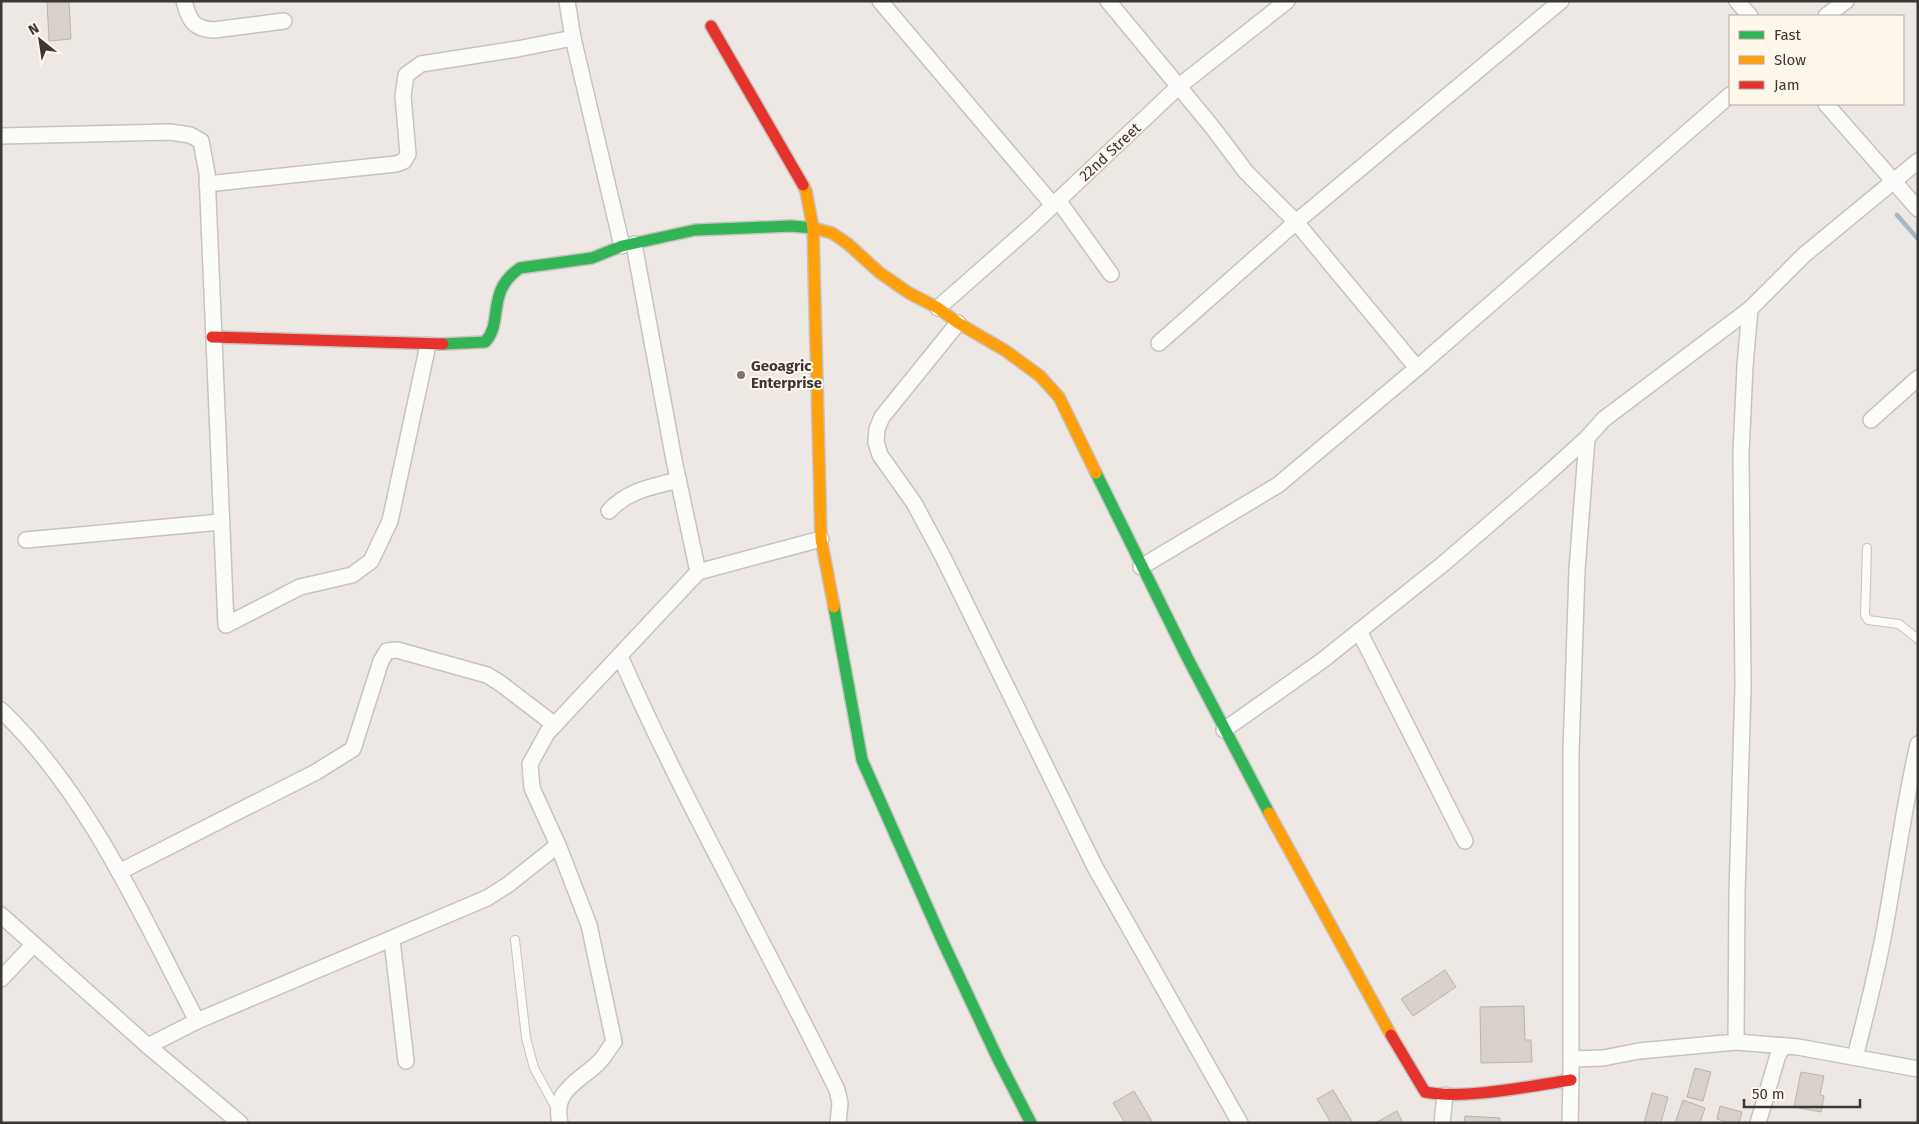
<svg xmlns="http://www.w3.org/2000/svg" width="1919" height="1124" viewBox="0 0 1919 1124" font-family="'Fira Sans',sans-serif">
  <rect width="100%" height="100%" fill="#ede8e3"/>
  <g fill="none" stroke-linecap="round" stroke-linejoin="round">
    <polyline stroke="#a6b7c5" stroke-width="4.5" points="1897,215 1918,239"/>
  </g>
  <g fill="#d8d1ca" stroke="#b7b3af">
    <polygon points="47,1 69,1 71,39 49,41"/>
    <polygon points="1445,970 1456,987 1413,1016 1401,999"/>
    <polygon points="1524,1006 1525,1040 1531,1040 1532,1062 1481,1063 1480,1007"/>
    <polygon points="1695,1068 1711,1072 1703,1101 1687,1097"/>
    <polygon points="1801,1072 1824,1076 1820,1095 1824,1096 1821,1112 1794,1107"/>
    <polygon points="1333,1090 1353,1123 1331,1123 1317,1099"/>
    <polygon points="1134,1091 1153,1123 1125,1123 1113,1103"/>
    <polygon points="1652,1093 1668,1097 1661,1123 1644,1123"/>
    <polygon points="1683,1100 1705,1108 1700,1123 1675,1123"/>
    <polygon points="1720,1106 1742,1112 1739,1123 1730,1123 1717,1119"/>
    <polygon points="1397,1111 1403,1123 1375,1123"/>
    <polygon points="1465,1116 1500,1118 1500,1123 1464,1123"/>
  </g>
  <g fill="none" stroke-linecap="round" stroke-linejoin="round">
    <g stroke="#c7c3bf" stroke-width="10">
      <g id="lane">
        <polyline points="1867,548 1865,615 1868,620 1899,624 1918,639"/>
        <polyline points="515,940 526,1038 534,1068 557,1110"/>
      </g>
    </g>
    <g stroke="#c7c3bf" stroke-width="18">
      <g id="street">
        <path d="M184 1C189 20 193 29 214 30L284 21"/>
        <polyline points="567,1 573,38 622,246"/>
        <polyline points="880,1 1053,205"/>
        <polyline points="1108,1 1213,128 1246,172 1296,222 1417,368"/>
        <polyline points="1737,1 1750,16"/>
        <polyline points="1826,16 1846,1"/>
        <polyline points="1826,104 1918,209"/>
        <polyline points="1,136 170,132 190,135 201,141 207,173 226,625 300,587 352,575 371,561 390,521 428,345"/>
        <polyline points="207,184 396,164 404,161 408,154 403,96 406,75 421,64 517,49 573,38"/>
        <polyline points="1058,200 1111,274"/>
        <polyline points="634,244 674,460 698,572"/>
        <polyline points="938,308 1031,226 1178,87 1287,1"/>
        <polyline points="958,323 882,417 877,429 876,442 880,455 914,503 943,557 1095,867 1240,1123"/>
        <polyline points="1159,343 1296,222 1561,1"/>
        <polyline points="1871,420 1918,378"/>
        <path d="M609 511C628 490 652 487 678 480"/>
        <polyline points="26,540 220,522"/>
        <polyline points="1141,567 1278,485 1417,368 1730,95"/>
        <polyline points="1359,631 1465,841"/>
        <path d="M620 656C685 804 766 944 837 1090L840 1103 838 1123"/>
        <path d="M1 710C89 795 141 914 197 1021"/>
        <polyline points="1224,730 1323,660 1443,564 1544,477 1587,438 1604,419 1750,309 1804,255 1918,161"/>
        <polyline points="119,872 316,772 353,749 381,661 387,651 397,650 487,675 500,683 555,725"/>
        <polyline points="1,915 148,1046 240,1123"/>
        <polyline points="392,940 406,1061"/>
        <polyline points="1,979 33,945"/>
        <polyline points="1736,1042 1798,1047 1918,1069"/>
        <polyline points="148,1046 197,1021 487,898 509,884 558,845"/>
        <path d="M1855 1057C1867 1011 1879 964 1887 916 1897 859 1905 801 1918 744"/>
        <polyline points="1571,1059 1603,1058 1639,1051 1736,1042 1737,894 1743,686 1741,453 1745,366 1750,309"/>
        <path d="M560 1123C552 1089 580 1082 600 1061 605 1056 609 1048 614 1042L589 925 558 845 532 788 530 764 547 733 698 572 821 539"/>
        <polyline points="1442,1123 1445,1095"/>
        <polyline points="1570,1123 1571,1080 1571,752 1577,570 1587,438"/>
        <polyline points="1758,1123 1778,1055 1784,1046"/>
      </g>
    </g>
    <g stroke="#c7c3bf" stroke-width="14">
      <g id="fast">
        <path d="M443 344 485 342C504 323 485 292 520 268L592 258 622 246 695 230 791 226 813 228"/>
        <polyline points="1096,473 1188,659 1269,813"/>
        <polyline points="834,607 862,760 942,940 998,1059 1031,1123"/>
      </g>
    </g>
    <g stroke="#c7c3bf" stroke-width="14">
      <g id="slow">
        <polyline points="803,185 806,191 813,228 821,539 834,607"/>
        <polyline points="813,228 832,233 848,244 880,273 909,293 938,308 958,323 1006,351 1040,376 1059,397 1096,473"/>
        <polyline points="1269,813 1391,1035"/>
      </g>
    </g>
    <g stroke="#c7c3bf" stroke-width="14">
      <g id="jam">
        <polyline points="711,26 803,185"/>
        <polyline points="212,337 443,344"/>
        <path d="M1391 1035 1425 1092C1465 1100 1530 1086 1571 1080"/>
      </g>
    </g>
    <use href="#lane" stroke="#fcfcfb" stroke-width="8"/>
    <use href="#street" stroke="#fcfcfb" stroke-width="15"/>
    <use href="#fast" stroke="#30b455" stroke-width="11"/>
    <use href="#slow" stroke="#ff9f0a" stroke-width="11"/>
    <use href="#jam" stroke="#e5322d" stroke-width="11"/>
  </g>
  <circle fill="#797571" stroke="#fff6ec" stroke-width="2" cx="741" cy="375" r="5"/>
  <g text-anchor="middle" stroke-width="4" stroke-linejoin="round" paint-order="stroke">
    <g font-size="15" fill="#3b3734" stroke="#fff6ec">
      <text transform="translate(1110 152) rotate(-43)" y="5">22nd Street</text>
    </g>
    <g font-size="15" font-weight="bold" fill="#3b3734" stroke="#fff6ec" text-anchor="start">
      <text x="751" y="371">Geoagric<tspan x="751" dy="17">Enterprise</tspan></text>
    </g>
  </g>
  <rect width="1919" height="1124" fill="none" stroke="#3b3734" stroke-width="5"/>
  <rect x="1729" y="15" width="175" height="90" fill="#fff6ec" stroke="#b1aaa2"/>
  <rect x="1739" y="31" width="25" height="8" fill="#30b455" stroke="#b1aaa2"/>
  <text x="1774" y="40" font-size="15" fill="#3b3734">Fast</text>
  <rect x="1739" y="56" width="25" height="8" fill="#ff9f0a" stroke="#b1aaa2"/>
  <text x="1774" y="65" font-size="15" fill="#3b3734">Slow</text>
  <rect x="1739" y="81" width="25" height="8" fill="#e5322d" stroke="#b1aaa2"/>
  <text x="1774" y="90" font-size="15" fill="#3b3734">Jam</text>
  <g transform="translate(40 40) rotate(330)" stroke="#fff6ec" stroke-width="4" paint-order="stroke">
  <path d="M0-4L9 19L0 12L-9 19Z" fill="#3b3734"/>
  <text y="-8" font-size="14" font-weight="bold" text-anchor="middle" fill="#3b3734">N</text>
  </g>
  <path d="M1744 1099v8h116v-8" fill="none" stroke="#3b3734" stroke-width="2.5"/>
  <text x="1752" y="1099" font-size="15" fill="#3b3734" stroke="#fff6ec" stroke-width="4" paint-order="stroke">50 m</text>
</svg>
